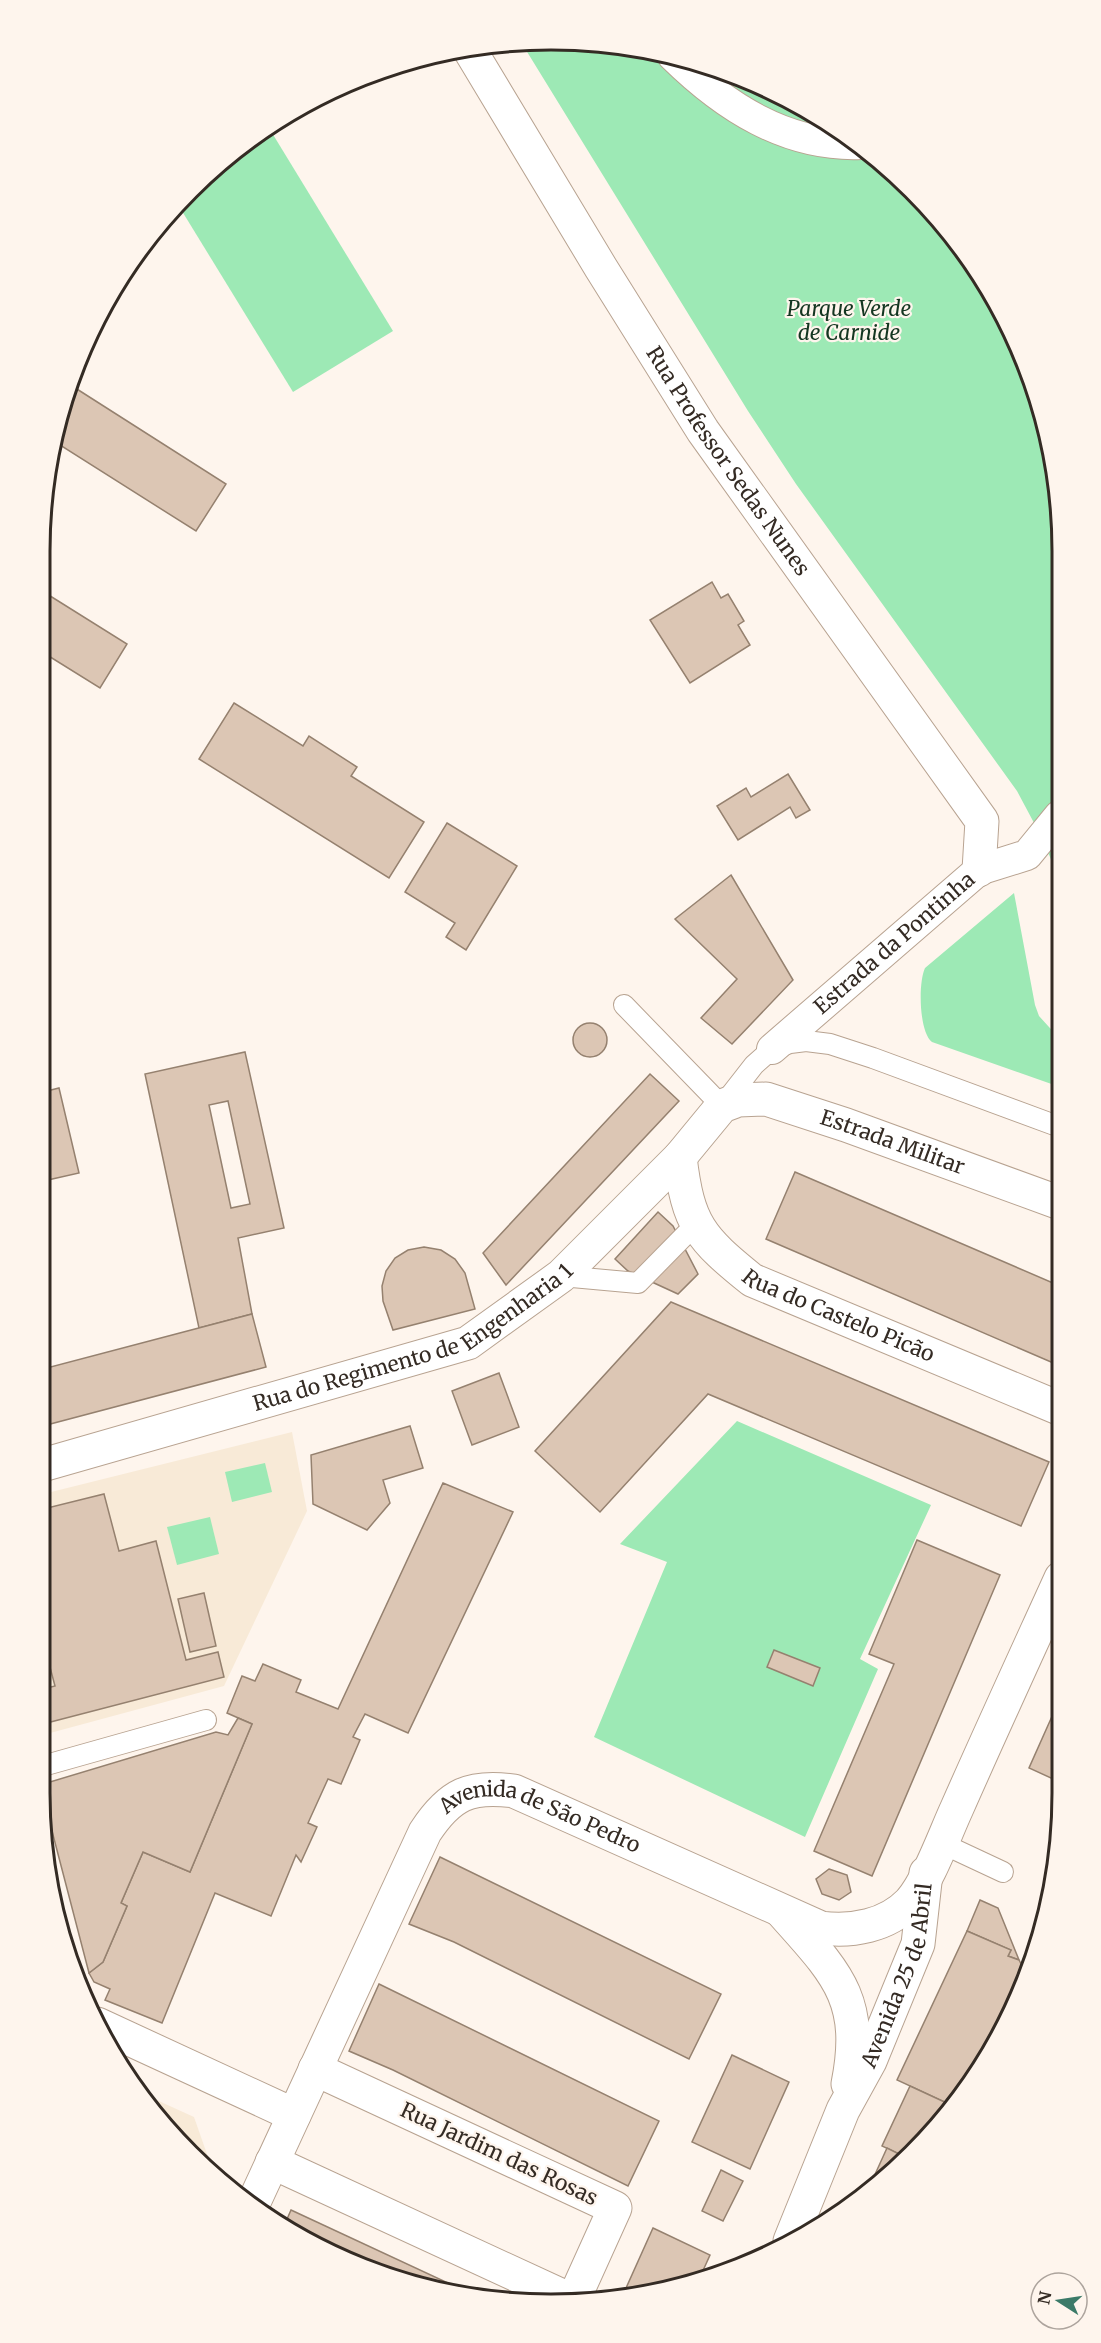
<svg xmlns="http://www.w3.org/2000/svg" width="1101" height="2343" viewBox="0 0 1101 2343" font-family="Merriweather,serif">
  <rect width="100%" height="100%" fill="#fef5ed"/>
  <g fill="#f8ead7">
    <polygon points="292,1432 307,1511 224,1686 39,1736 39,1495"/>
    <polygon points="139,2092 194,2117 208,2157 206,2162 166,2129"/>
  </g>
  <g fill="#9de9b5">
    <polygon points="550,39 650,49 746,78 862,144 956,239 1023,354 1058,483 1059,878 1041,836 1017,791 796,484 748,411 521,42"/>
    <path d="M269 128 393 331 293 392 177 203C202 173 236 148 269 128Z"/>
    <path d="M1014 893 1035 1005 1039 1016 1059 1038 1060 1087 932 1042C919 1032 918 983 925 968Z"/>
    <polygon points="737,1421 931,1505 860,1659 878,1669 805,1837 594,1737 667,1562 620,1544"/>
    <polygon points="265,1463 272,1492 232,1502 225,1472"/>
    <polygon points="210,1517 219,1554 177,1565 167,1527"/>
  </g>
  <g fill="#dcc6b4" stroke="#95816f" stroke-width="1.5" fill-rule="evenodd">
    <polygon points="69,384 226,484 196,531 52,440"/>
    <polygon points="712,582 721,598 728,594 744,621 738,625 750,645 690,683 650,620"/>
    <polygon points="39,589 127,644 100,688 39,650"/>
    <polygon points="234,703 303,746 309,736 357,767 351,776 424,822 389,878 199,759"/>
    <polygon points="788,774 810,810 796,818 790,807 738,840 717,806 746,788 751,797"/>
    <polygon points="447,823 517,866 466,950 446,937 455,923 405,892"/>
    <polygon points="731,875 793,980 732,1044 701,1018 737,979 675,919"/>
    <circle cx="590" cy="1040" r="17"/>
    <path d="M245 1052 284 1228 238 1238 252 1314 199 1328 145 1074ZM228 1101 250 1204 231 1208 209 1105Z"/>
    <polygon points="650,1074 679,1101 506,1285 483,1253"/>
    <polygon points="59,1088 79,1173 39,1182 39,1093"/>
    <polygon points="795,1172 1060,1286 1061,1359 1058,1365 766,1239"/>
    <polygon points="658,1212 673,1226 698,1274 678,1294 628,1271 615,1259"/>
    <polygon points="424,1247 441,1250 455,1259 465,1273 475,1309 393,1330 383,1301 382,1286 386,1271 395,1258 408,1250"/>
    <polygon points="671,1302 1049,1462 1021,1526 708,1394 600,1512 535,1451"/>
    <polygon points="252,1314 266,1367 39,1427 39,1370"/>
    <polygon points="499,1373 519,1427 472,1445 452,1391"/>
    <polygon points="410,1426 423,1468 383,1480 390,1503 367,1530 313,1504 311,1455"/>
    <polygon points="443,1483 513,1512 408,1733 365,1714 353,1737 360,1740 341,1784 328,1779 308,1823 317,1827 301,1862 296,1855 271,1916 215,1893 162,2023 105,2000 110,1989 94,1982 89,1973 103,1962 127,1906 121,1903 143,1852 190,1872 252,1724 227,1713 242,1676 255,1681 263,1664 301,1680 296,1692 338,1709"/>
    <polygon points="104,1494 119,1551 156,1541 186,1660 218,1652 224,1677 39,1725 39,1690 55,1686 39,1626 39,1510"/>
    <polygon points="917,1540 1000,1575 872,1876 814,1851 894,1664 869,1654"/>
    <polygon points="204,1593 216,1646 190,1652 178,1599"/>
    <polygon points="774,1650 820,1668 813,1686 767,1667"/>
    <polygon points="1062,1694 1062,1783 1029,1768"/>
    <polygon points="238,1718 252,1724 190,1872 143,1852 121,1903 127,1906 103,1962 89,1973 40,1785 216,1732 228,1735"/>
    <polygon points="440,1857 721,1994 689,2059 454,1942 409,1924"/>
    <polygon points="829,1869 847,1875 851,1892 839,1900 822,1894 816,1879"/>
    <polygon points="980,1900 998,1908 1019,1960 1008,1956 1011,1950 967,1931"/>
    <polygon points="967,1931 1011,1950 1008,1956 1019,1960 1027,1975 1023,1988 951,2105 897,2080"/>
    <polygon points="379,1984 659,2121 628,2186 393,2070 349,2051"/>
    <polygon points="732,2055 789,2082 750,2169 692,2142"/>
    <polygon points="910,2086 951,2105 935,2130 903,2156 882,2146"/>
    <polygon points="887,2148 903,2156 872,2181"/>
    <polygon points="721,2170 743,2181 723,2221 702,2211"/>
    <polygon points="291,2210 478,2297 451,2294 295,2236 284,2226"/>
    <polygon points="653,2228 710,2255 701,2275 650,2294 622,2297"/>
  </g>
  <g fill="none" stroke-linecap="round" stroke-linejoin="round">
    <g stroke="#b8a391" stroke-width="22">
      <g id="service">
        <polyline points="624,1005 722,1106 754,1065 772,1049 790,1043 806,1041 830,1044 873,1058 1060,1127"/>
        <polyline points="561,1276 638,1283 696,1224"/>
        <polyline points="39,1767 206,1720"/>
        <polyline points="941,1843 1003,1872"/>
      </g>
    </g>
    <g stroke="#b8a391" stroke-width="32">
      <g id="pedestrian">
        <path d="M673 56C724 106 786 147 861 144"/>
        <path id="s1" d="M772 1049 979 870 1027 855 1059 816"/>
      </g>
    </g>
    <g stroke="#b8a391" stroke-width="35">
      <g id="minor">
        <path id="s2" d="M468 47 601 268 703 431 982 821 979 870"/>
        <path id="s3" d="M680 1157C688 1225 700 1238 752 1280L1061 1409"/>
        <polyline points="97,2024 294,2115"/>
        <polyline points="272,2162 573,2301 615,2208 315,2069"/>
      </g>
    </g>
    <g stroke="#b8a391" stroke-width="35">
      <g id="tertiary">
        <path d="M782 1912C836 1973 865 1998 848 2084"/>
        <path id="s4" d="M790 2241 843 2110 870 2061 918 1944 926 1873"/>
      </g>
    </g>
    <g stroke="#b8a391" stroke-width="35">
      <g id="secondary">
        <path id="s5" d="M39 1466 468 1343 561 1276 680 1157 722 1106 738 1100 766 1099 846 1125 1060 1203"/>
        <path id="s6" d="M254 2202 425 1832C450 1794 470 1785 514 1791L821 1928C852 1932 887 1926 910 1902 928 1882 945 1834 957 1808 991 1731 1026 1655 1061 1578"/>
      </g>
    </g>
    <use href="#service" stroke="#fff" stroke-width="20"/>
    <use href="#pedestrian" stroke="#fff" stroke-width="30"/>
    <use href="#minor" stroke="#fff" stroke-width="33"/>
    <use href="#tertiary" stroke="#fff" stroke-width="33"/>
    <use href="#secondary" stroke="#fff" stroke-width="33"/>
  </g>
  <g text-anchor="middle" stroke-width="4.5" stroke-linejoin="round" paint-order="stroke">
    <g font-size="21" font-style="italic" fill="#143621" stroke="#fef5ed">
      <text x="849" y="316">Parque Verde<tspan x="849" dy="24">de Carnide</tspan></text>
    </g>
    <g font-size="21" fill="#342b24" stroke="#fef5ed">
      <text dy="7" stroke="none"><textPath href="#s2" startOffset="489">Rua Professor Sedas Nunes</textPath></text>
      <text dy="7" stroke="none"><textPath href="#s1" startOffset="162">Estrada da Pontinha</textPath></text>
      <text dy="7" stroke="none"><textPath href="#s5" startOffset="974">Estrada Militar</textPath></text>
      <text dy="7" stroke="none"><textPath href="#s3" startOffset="242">Rua do Castelo Picão</textPath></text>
      <text dy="7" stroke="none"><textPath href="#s5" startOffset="398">Rua do Regimento de Engenharia 1</textPath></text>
      <text dy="7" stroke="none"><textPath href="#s6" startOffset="543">Avenida de São Pedro</textPath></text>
      <text dy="7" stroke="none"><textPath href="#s4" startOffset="288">Avenida 25 de Abril</textPath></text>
      <text transform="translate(499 2154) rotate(25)" y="7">Rua Jardim das Rosas</text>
    </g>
  </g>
  <path d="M0 0H1101V2343H0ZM551 50H551A501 501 0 0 1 1052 551V1793A501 501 0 0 1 551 2294H551A501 501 0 0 1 50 1793V551A501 501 0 0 1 551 50Z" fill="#fef5ed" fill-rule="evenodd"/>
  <path fill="none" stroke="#342b24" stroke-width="3" d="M551 50H551A501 501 0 0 1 1052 551V1793A501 501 0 0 1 551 2294H551A501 501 0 0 1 50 1793V551A501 501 0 0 1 551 50Z"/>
  <g transform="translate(1059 2301) rotate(282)"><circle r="28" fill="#fef5ed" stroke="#ada49d" stroke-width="1.5"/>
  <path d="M0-4.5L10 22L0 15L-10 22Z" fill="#3b7a68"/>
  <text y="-9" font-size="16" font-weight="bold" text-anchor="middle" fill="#342b24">N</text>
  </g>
</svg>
